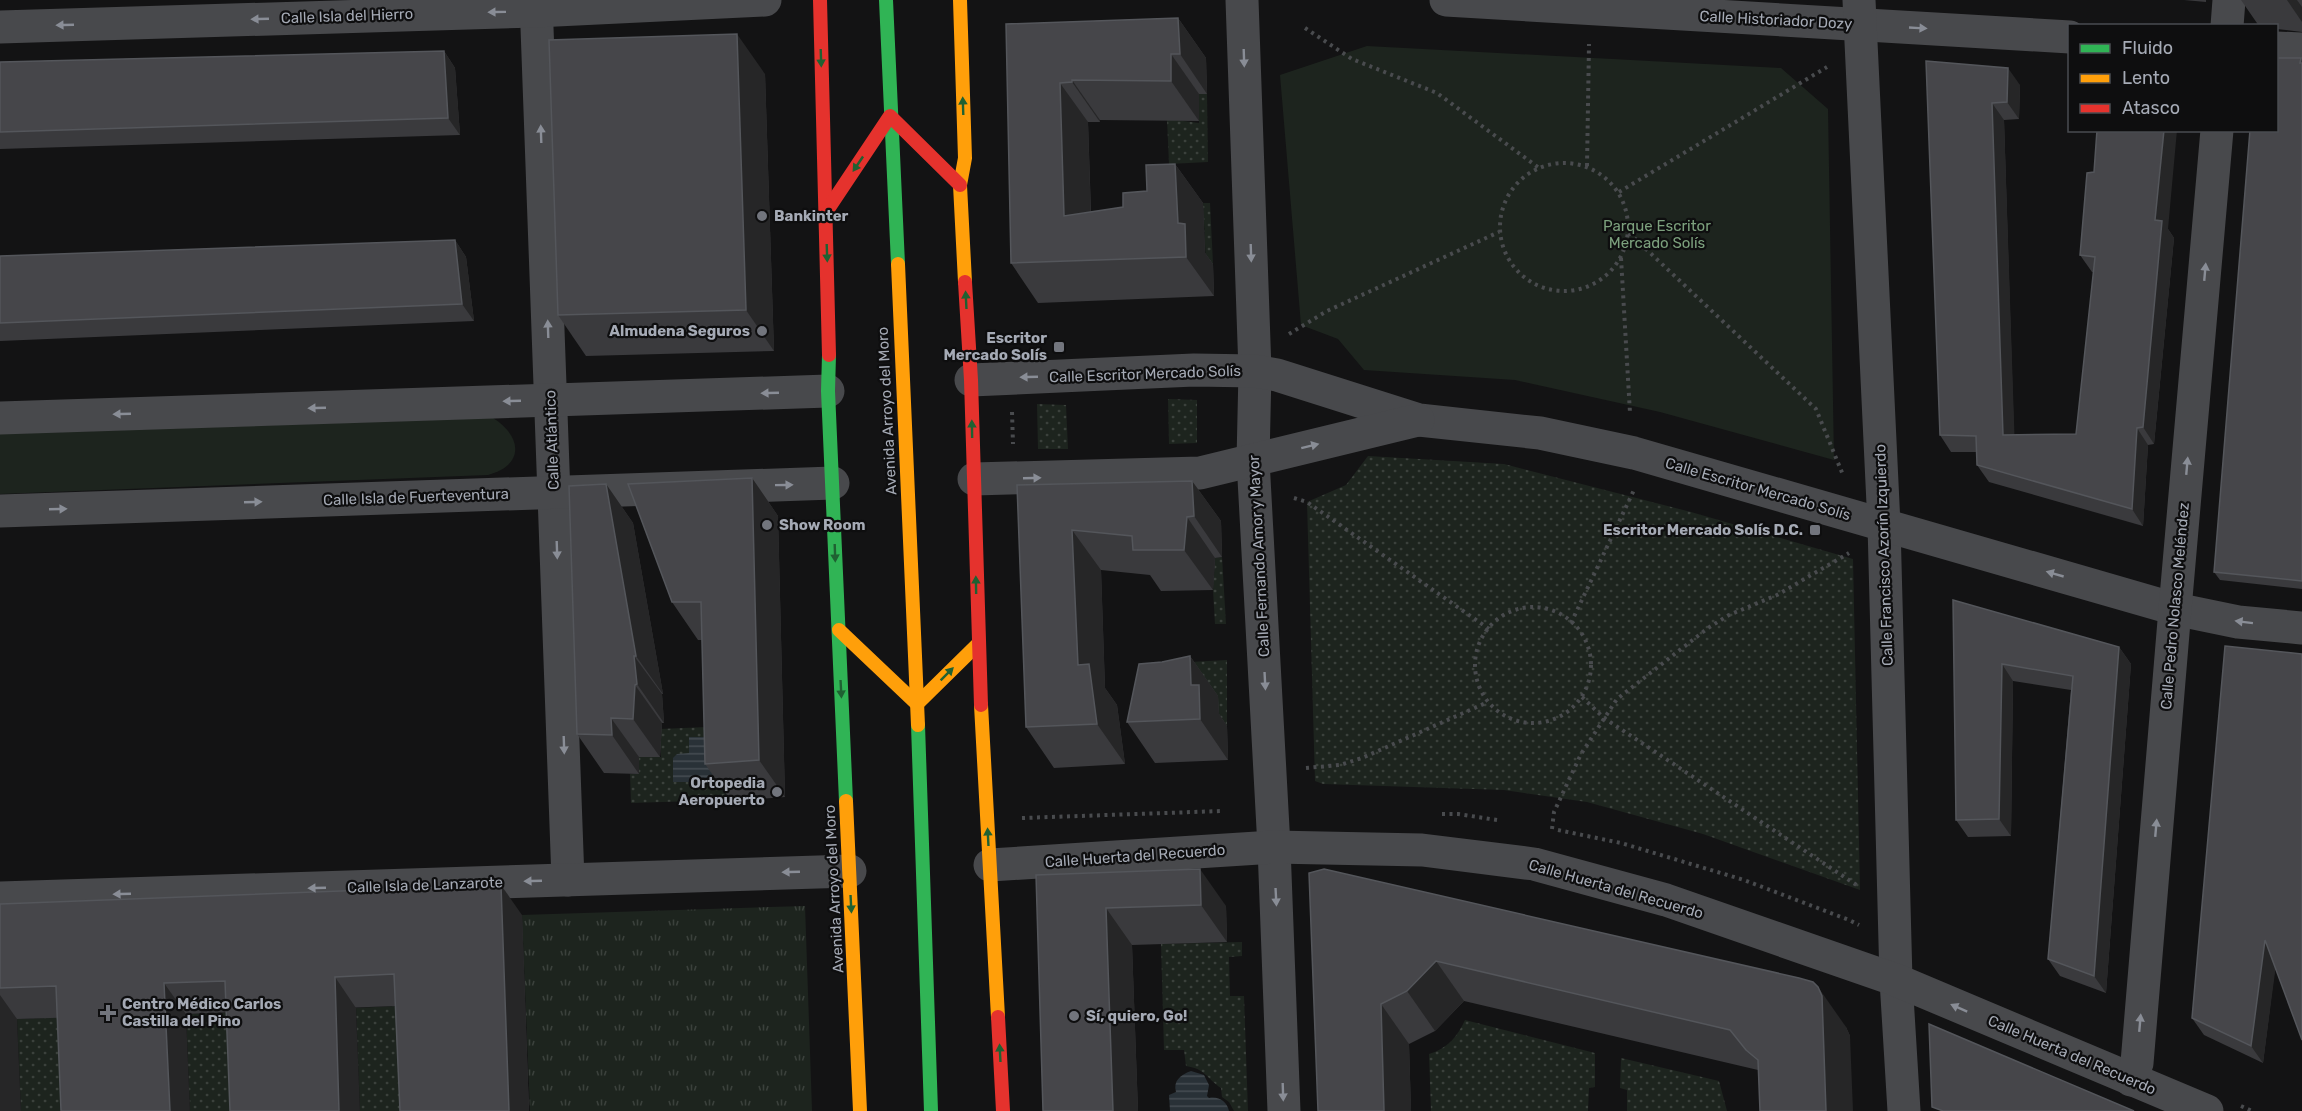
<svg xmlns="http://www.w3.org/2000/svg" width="2302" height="1111" viewBox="0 0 2302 1111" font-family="Rubik,sans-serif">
  <defs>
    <pattern id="grass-tufts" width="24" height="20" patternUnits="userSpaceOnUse" patternTransform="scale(1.5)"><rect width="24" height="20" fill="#1d241e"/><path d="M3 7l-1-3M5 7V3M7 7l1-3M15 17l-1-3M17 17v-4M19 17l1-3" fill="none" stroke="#3b413c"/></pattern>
    <pattern id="garden-dots" width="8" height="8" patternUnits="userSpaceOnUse" patternTransform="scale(1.5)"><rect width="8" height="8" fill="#1d241e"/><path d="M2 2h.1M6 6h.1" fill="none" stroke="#3b413c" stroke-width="1.8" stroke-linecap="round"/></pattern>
    <pattern id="water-rules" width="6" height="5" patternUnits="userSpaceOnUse" patternTransform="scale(1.5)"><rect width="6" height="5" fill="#293137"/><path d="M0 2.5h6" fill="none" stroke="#454c52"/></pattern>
  </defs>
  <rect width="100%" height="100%" fill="#131314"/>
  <polygon fill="url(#grass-tufts)" points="805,906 812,1111 530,1111 522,915"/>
  <g fill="#1d241e">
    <polygon points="1367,46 1781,68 1828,109 1834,460 1660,412 1515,380 1364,370 1338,339 1301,325 1280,75"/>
    <path d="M493 418C522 436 525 465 488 475L0 494V434Z"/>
  </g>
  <g fill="url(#garden-dots)">
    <polygon points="1199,94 1207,94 1208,162 1169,164 1167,119 1199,123"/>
    <polygon points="1203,203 1210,203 1213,264 1206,263"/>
    <polygon points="1168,399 1197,400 1197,443 1169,444"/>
    <polygon points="1037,404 1066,405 1068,449 1038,449"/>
    <polygon points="1368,456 1504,464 1691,512 1853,559 1860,890 1703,834 1587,802 1504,790 1323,784 1315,781 1307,502 1346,485"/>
    <polygon points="1222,557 1226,624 1215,624 1213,590 1215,558"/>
    <polygon points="1227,660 1227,726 1190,703 1190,662"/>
    <polygon points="730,726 725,781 726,800 631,803 630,774 639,774 639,757 661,757 660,729"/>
    <path d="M1242 942V956L1229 957 1230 996H1244L1248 1111H1234L1229 1102 1222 1097 1221 1088C1206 1078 1206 1069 1186 1066L1184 1050H1164L1161 944Z"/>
    <polygon points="416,1005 420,1111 360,1111 356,1008"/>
    <polygon points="247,1012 251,1111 190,1111 186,1014"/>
    <polygon points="77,1017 81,1111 21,1111 17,1019"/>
    <path d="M1465 1020 1595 1053V1087L1589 1088 1588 1111H1431L1429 1054C1447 1049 1458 1036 1465 1020Z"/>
    <polygon points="1621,1058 1719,1081 1727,1111 1627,1111 1627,1090 1620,1088"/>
  </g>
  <g fill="url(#water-rules)">
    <polygon points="689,737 713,737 714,782 673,782 673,758 677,754 689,753"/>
    <path d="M1191 1071 1204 1075 1209 1085 1207 1096 1209 1098C1218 1096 1227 1101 1229 1111H1170L1169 1095 1176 1092C1173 1081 1180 1075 1191 1071Z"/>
  </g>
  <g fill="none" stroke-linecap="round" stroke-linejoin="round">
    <g stroke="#494b4e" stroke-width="4" stroke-dasharray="3 4.5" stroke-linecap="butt">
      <polyline points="1305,28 1352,59 1437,93 1539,168"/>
      <circle cx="1564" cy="227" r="64"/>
      <polyline points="1587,166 1589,44"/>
      <polyline points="1619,192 1827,67"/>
      <polyline points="1629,233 1816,409 1843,475"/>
      <polyline points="1621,258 1630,413"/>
      <polyline points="1289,334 1327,311 1499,232"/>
      <polyline points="1012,412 1013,444"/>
      <polyline points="1294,498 1307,502 1489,629"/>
      <circle cx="1533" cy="665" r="58"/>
      <polyline points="1571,623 1634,490"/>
      <polyline points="1582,697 1604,718 1858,886"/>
      <polyline points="1306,768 1340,765 1362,758 1488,702"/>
      <polyline points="1442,814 1458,814 1497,820"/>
      <polyline points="1022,818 1222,811"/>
      <polyline points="1552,829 1554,812 1581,754 1617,699 1708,628 1729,615 1777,595 1849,553"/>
      <polyline points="1558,830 1621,843 1744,880 1849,920 1859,925"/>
      <polyline points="2241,1106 2252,1111"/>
    </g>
    <g stroke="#48494c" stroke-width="33">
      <polyline points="536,0 568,880"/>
      <polyline points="1242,0 1255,371 1253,460 1274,847 1284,1111"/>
      <polyline points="1446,0 2070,37"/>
      <polyline points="1859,0 1884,525 1896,980 1904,1111"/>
      <polyline points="2227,26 2229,0"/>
      <polyline points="0,27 536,11 765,0"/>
      <polyline points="2276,48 2302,49"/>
      <polyline points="971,380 1194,370 1255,371 1277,375 1419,420 1540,433 1634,453 2175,609 2238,622 2302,628"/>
      <polyline points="0,418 828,391"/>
      <polyline points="974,479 1200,473 1418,420"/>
      <polyline points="0,511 833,483"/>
      <polyline points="990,865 1274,847 1422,850 1534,864 1666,900 1896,980 2207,1111"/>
      <polyline points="0,898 850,871"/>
      <polyline points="2131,1080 2137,1063 2175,609 2217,130"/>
    </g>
    <g stroke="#30b455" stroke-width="14">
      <polyline points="886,0 898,264"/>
      <polyline points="829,355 828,391 846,801"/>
      <polyline points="918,725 931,1111"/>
    </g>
    <g stroke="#ff9f0a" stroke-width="14">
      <polyline points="960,0 965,158 960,185 965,282"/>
      <polyline points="898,264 918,725"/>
      <polyline points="839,630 917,704 978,644"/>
      <polyline points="981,705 998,1017"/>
      <polyline points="846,801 860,1111"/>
    </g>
    <g stroke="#e5322d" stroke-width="14">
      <polyline points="820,0 829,355"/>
      <polyline points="826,212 890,116 960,185"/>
      <polyline points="965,282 971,380 981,705"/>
      <polyline points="998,1017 1003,1111"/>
    </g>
  </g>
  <g fill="#3a3a3d">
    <polygon points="2184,0 2206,0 2206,2"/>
    <polygon points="2241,0 2302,0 2302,32 2277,29 2277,26 2259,26"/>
    <polygon points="1178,18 1206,58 1207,94 1199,94 1199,121 1100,120 1100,122 1088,122 1091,212 1123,207 1147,191 1175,164 1203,203 1205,253 1213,264 1214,296 1038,303 1011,263 1006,24"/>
    <polygon points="444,51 455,68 460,135 0,149 0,62"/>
    <polygon points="2301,58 2302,60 2302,589 2220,580 2214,572"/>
    <polygon points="1926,61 2020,85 2019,119 2004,120 2014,435 2076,434 2094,272 2092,272 2080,255 2168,229 2174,238 2154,444 2148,445 2143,526 1989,482 1977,465 1977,452 1951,452 1940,435"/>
    <polygon points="765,74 774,351 586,356 558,315"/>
    <polygon points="455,240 466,257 474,321 0,341 0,256"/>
    <polygon points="752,478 778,516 785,797 731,801 705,764 702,640 698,640 672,602"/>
    <polygon points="1192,481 1221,521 1222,557 1215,558 1213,590 1161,591 1150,575 1101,570 1105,688 1117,705 1125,764 1054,768 1026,727 1017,485"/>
    <polygon points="606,484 633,523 663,694 662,694 664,723 662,723 660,757 639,757 639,774 604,773 577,734"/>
    <polygon points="1953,600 2119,647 2131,664 2106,993 2060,976 2048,959 2071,690 2013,681 2011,836 1968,837 1956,820"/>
    <polygon points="1190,656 1218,696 1219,714 1227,726 1228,760 1155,763 1127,722 1162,662"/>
    <polygon points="1324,869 1846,1027 1850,1036 1758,1070 1464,1001 1435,1031 1409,1044 1411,1111"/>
    <polygon points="1036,875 1226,906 1227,942 1132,945 1138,1111 1043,1111"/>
    <polygon points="0,904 522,915 529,1111 400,1111 395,1006 186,1014 17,1019 0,1111"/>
    <polygon points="2275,968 2263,1063 2204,1035 2192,1018"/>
  </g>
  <g fill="#262627">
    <polygon points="2287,0 2297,0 2302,7 2302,22"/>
    <polygon points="1178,18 1206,58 1207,94 1180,54"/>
    <polygon points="737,34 765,74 774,351 746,310"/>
    <polygon points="444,51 455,68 460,135 448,118"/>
    <polygon points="1171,54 1199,94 1199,121 1171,81"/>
    <polygon points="2008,68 2020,85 2019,119 2007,102"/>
    <polygon points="1072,80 1100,120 1100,122 1072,82"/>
    <polygon points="1060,83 1088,122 1092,255 1064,216"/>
    <polygon points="1992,103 2004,120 2015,452 2003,435"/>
    <polygon points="2164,130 2177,130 2168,229 2174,238 2154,444 2143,427 2155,220"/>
    <polygon points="1175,164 1203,203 1205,253 1213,264 1214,296 1186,257 1178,223"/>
    <polygon points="455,240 466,257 474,321 462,304"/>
    <polygon points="2137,428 2148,445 2143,526 2132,509"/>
    <polygon points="752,478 778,516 785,797 759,760"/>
    <polygon points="1192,481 1221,521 1222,557 1194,516"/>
    <polygon points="606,484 633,523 663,694 636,656"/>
    <polygon points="1187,517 1215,558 1213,590 1184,550"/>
    <polygon points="1072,530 1101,570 1105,688 1117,705 1125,764 1097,724 1078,665"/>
    <polygon points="2119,647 2131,664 2106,993 2094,976"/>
    <polygon points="634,656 662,694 664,723 637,684"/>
    <polygon points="1190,656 1218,696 1219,714 1227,726 1228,760 1200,719 1191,685"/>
    <polygon points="2002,664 2013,681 2011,836 1999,819"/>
    <polygon points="635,685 662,723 660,757 633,719"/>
    <polygon points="611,718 639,757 639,774 612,735"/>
    <polygon points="1200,869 1226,906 1227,942 1201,905"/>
    <polygon points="501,885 522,915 529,1111 509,1111"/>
    <polygon points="1106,908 1132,945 1138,1111 1113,1111"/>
    <polygon points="2265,940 2277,957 2263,1063 2251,1046"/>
    <polygon points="1436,961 1464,1001 1435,1031 1407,991"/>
    <polygon points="335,977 356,1008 360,1111 339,1111"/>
    <polygon points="164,983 186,1014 190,1111 170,1111"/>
    <polygon points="1818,987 1846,1027 1850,1036 1853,1111 1826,1111"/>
    <polygon points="0,995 17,1019 21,1111 0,1111"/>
    <polygon points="1381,1004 1409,1044 1411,1111 1384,1111"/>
  </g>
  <g fill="#46464a" stroke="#54565b" stroke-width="1.5">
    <polygon points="1178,18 1180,54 1171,54 1171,81 1072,80 1072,82 1060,83 1064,216 1123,207 1123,193 1147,191 1146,165 1175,164 1178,223 1185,224 1186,257 1011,263 1006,24"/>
    <polygon points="737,34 746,310 558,315 549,40"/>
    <polygon points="444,51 448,118 0,132 0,62"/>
    <polygon points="2277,58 2301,58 2300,63 2302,63 2302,581 2214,572 2250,130 2277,130"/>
    <polygon points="1926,61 2008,68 2007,102 1992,103 2003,435 2076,434 2095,257 2080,255 2087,173 2094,172 2097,130 2164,130 2155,220 2162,221 2143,427 2137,428 2132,509 1977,465 1976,436 1940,435"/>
    <polygon points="455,240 462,304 0,323 0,256"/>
    <polygon points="752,478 759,760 705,764 701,602 672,602 628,484"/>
    <polygon points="1192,481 1194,516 1187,517 1184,550 1133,550 1132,536 1072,530 1078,665 1089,664 1097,724 1026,727 1017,485"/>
    <polygon points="606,484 636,656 634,656 637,684 635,685 633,719 611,718 612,735 577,734 569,486"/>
    <polygon points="1953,600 2119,647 2094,976 2048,959 2073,676 2002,664 1999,819 1956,820"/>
    <polygon points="2225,646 2302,654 2302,1040 2265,940 2251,1046 2192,1018"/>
    <polygon points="1190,656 1191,685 1199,685 1200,719 1127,722 1139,664 1162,662"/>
    <polygon points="1200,869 1201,905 1106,908 1113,1111 1043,1111 1036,875"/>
    <polygon points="1324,869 1799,978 1813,982 1818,987 1822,996 1826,1111 1760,1111 1758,1060 1746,1050 1730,1030 1436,961 1407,991 1381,1004 1384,1111 1318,1111 1309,873"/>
    <polygon points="501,885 509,1111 400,1111 394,974 335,977 339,1111 230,1111 225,981 164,983 170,1111 61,1111 56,986 0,988 0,904"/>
    <polygon points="1929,1024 2134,1111 1943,1111 1932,1107"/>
  </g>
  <defs><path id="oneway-solid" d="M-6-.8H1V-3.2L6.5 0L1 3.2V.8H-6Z" transform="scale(1.5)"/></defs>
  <g fill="#898d96">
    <use href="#oneway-solid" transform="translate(497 12) rotate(179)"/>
    <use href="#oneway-solid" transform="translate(260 19) rotate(178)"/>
    <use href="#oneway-solid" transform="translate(65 25) rotate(178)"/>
    <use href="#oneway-solid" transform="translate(1918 28) rotate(3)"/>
    <use href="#oneway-solid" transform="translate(1244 58) rotate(88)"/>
    <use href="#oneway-solid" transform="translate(541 134) rotate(-92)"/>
    <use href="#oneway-solid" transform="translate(1251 253) rotate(88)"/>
    <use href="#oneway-solid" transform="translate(2205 272) rotate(-85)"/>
    <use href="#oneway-solid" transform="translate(548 329) rotate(-92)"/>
    <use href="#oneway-solid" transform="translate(1029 377) rotate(178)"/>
    <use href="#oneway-solid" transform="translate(770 393) rotate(178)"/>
    <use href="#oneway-solid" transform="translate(512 401) rotate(178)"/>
    <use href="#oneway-solid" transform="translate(317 408) rotate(178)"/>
    <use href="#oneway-solid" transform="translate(122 414) rotate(178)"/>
    <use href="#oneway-solid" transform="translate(1310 446) rotate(-14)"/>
    <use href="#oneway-solid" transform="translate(2187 466) rotate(-85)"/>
    <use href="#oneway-solid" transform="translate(1032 478) rotate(-2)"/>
    <use href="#oneway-solid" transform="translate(784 485) rotate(-1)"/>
    <use href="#oneway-solid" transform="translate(253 502) rotate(-2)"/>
    <use href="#oneway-solid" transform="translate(58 509) rotate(-2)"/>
    <use href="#oneway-solid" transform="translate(557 550) rotate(88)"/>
    <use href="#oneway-solid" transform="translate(2055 574) rotate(-164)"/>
    <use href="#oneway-solid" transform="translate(2244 622) rotate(-173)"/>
    <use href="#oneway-solid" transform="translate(1265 681) rotate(87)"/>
    <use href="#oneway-solid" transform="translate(564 745) rotate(88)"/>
    <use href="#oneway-solid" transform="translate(2156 828) rotate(-85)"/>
    <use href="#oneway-solid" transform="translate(791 872) rotate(178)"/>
    <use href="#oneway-solid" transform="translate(533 881) rotate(178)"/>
    <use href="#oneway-solid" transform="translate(317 888) rotate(178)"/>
    <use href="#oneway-solid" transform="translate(122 894) rotate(178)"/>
    <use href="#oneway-solid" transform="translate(1276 897) rotate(87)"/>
    <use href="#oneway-solid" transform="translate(1959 1008) rotate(-156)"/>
    <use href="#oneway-solid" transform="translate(2140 1023) rotate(-85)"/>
    <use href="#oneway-solid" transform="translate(1283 1092) rotate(88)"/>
  </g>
  <g fill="#1f6132">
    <use href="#oneway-solid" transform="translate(821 58) rotate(88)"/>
    <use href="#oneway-solid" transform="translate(963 106) rotate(-92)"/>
    <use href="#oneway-solid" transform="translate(858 164) rotate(124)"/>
    <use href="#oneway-solid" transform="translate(827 253) rotate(88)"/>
    <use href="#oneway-solid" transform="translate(966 300) rotate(-93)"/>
    <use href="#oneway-solid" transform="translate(972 429) rotate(-91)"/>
    <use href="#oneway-solid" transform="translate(835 553) rotate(88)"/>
    <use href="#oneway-solid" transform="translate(976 585) rotate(-91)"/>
    <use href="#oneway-solid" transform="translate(947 674) rotate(-45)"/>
    <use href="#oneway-solid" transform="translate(841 689) rotate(87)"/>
    <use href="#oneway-solid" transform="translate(988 837) rotate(-93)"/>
    <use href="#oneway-solid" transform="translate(851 904) rotate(87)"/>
    <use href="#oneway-solid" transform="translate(1000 1053) rotate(-93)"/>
  </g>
  <g fill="#72757d" stroke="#0e0e0f" stroke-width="2">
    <circle cx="762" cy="216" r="6"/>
    <circle cx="762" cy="331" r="6"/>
    <rect x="1053" y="341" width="12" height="12" rx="3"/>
    <circle cx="767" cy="525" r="6"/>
    <rect x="1809" y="524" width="12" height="12" rx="3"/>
    <circle cx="777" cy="792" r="6"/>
    <path d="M105 1004h6v6h6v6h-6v6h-6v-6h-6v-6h6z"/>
    <circle cx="1074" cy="1016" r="6"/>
  </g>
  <g text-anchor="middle" stroke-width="4.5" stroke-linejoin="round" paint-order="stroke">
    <g font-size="15" fill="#a5aab5" stroke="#0e0e0f">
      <text transform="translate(347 16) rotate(-2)" y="5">Calle Isla del Hierro</text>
      <text transform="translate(1776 20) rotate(3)" y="5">Calle Historiador Dozy</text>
      <text transform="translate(1145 374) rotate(-2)" y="5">Calle Escritor Mercado Solís</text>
      <text transform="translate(887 411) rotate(-93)" y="5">Avenida Arroyo del Moro</text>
      <text transform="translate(552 440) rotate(-92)" y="5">Calle Atlántico</text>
      <text transform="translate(1758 489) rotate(16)" y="5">Calle Escritor Mercado Solís</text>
      <text transform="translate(416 497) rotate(-2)" y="5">Calle Isla de Fuerteventura</text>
      <text transform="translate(1884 555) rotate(-92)" y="5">Calle Francisco Azorín Izquierdo</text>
      <text transform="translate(1259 556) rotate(-93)" y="5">Calle Fernando Amor y Mayor</text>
      <text transform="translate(2175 606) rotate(-85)" y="5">Calle Pedro Nolasco Meléndez</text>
      <text transform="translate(1135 856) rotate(-4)" y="5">Calle Huerta del Recuerdo</text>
      <text transform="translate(425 885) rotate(-2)" y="5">Calle Isla de Lanzarote</text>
      <text transform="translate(834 889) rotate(-93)" y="5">Avenida Arroyo del Moro</text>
      <text transform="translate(1616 889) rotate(16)" y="5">Calle Huerta del Recuerdo</text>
      <text transform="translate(2072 1055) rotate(23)" y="5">Calle Huerta del Recuerdo</text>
    </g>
    <g font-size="15" font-weight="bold" fill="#a5aab5" stroke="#0e0e0f" text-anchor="start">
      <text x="774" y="221">Bankinter</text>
      <text x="750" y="336" text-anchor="end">Almudena Seguros</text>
      <text x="1047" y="343" text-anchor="end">Escritor<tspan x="1047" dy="17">Mercado Solís</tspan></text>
      <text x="779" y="530">Show Room</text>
      <text x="1803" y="535" text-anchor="end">Escritor Mercado Solís D.C.</text>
      <text x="765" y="788" text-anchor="end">Ortopedia<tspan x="765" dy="17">Aeropuerto</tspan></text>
      <text x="122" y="1009">Centro Médico Carlos<tspan x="122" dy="17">Castilla del Pino</tspan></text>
      <text x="1086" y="1021">Sí, quiero, Go!</text>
    </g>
    <g font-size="15" fill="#7ca07d" stroke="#0e0e0f">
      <text x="1657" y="231">Parque Escritor<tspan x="1657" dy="17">Mercado Solís</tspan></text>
    </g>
  </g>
  <rect x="2068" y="24" width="210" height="108" fill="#0e0e0f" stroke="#4a4c51" stroke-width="1.5"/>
  <rect x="2080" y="44" width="30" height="9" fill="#30b455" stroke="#4a4c51" stroke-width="1.5"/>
  <text x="2122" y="54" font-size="18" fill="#a5aab5">Fluido</text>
  <rect x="2080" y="74" width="30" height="9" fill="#ff9f0a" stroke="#4a4c51" stroke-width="1.5"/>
  <text x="2122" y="84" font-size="18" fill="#a5aab5">Lento</text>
  <rect x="2080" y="104" width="30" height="9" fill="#e5322d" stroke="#4a4c51" stroke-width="1.5"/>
  <text x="2122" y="114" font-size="18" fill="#a5aab5">Atasco</text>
</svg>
